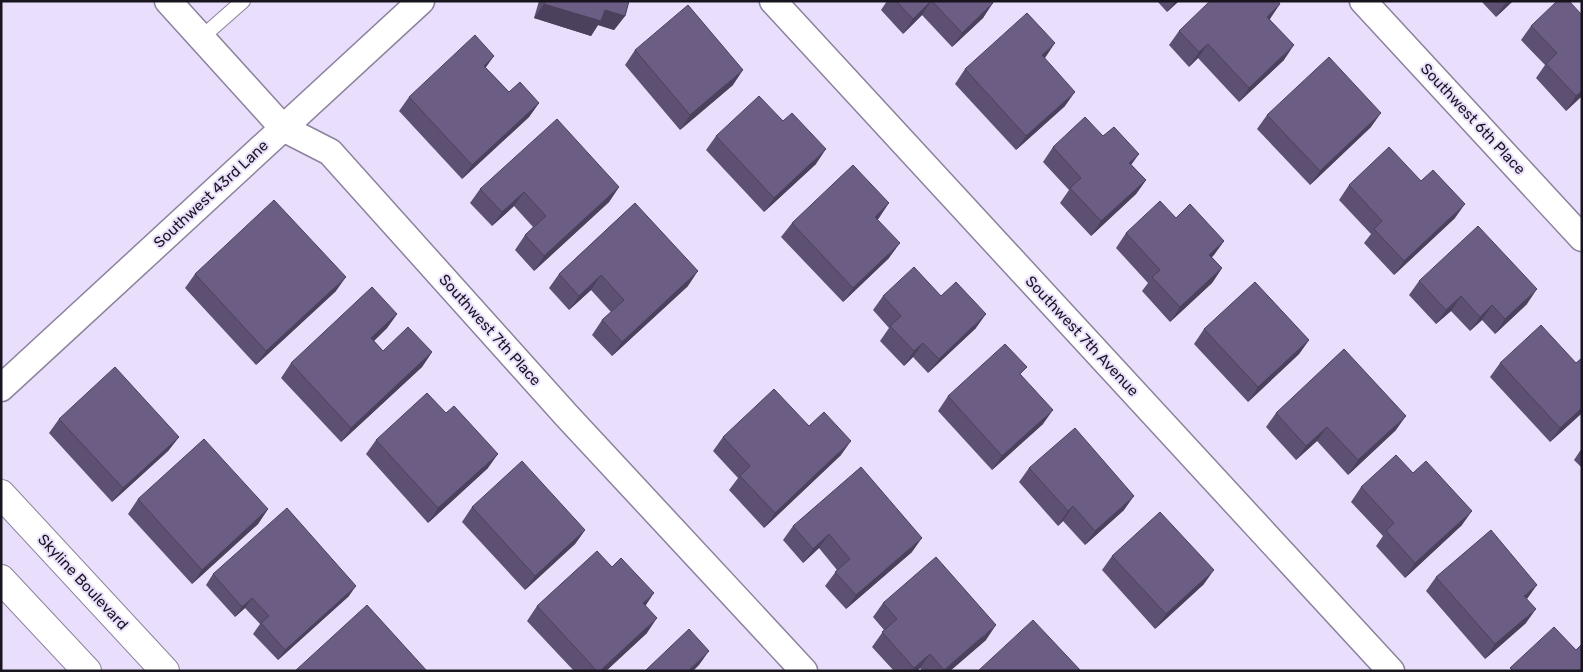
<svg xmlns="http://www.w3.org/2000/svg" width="1583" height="672" viewBox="0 0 1583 672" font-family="Rubik,sans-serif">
  <rect width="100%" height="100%" fill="#e9dffc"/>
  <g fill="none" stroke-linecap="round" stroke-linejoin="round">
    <g stroke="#8c829d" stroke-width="16">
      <polyline id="service" points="201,38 243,1"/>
    </g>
    <g stroke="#8c829d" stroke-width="29">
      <g id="minor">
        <polyline points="168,1 283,128 330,152 567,416 804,671"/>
        <polyline points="773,1 1391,671"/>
        <polyline points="1363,1 1582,238"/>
        <polyline points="1,388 421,1"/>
      </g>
    </g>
    <g stroke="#8c829d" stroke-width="30">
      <g id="tertiary">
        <polyline points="1,494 165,671"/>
        <polyline points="1,579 87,671"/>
      </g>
    </g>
    <use href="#service" stroke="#fff" stroke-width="14"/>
    <use href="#minor" stroke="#fff" stroke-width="26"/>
    <use href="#tertiary" stroke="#fff" stroke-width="28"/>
  </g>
  <g fill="#5d5072">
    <polygon points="539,1 629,1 625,16 614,30 598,25 591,36 534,18"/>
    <polygon points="887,1 992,1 983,18 952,47 922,15 903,34 881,10"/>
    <polygon points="1157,1 1179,1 1167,12"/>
    <polygon points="1481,1 1513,1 1496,17"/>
    <polygon points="1582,15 1582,96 1566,111 1536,78 1545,65 1521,40 1531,26"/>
    <polygon points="1270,19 1284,60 1239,102 1198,58 1189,67 1169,45 1179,31"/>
    <polygon points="635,50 733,85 680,130 625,65"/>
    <polygon points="1044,58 1065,106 1016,150 955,84 965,69"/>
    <polygon points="486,68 509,92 539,103 529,117 462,179 399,111 409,97"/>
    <polygon points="1267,115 1371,127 1310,185 1257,129"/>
    <polygon points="716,136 816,164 764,212 706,150"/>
    <polygon points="1053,147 1132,165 1146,180 1136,194 1091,236 1060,203 1069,190 1043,162"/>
    <polygon points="1349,185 1455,218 1394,275 1364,243 1371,234 1339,200"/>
    <polygon points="619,187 609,202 534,271 515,250 525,235 533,227 514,206 492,226 470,203 480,189"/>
    <polygon points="635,203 688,286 612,356 592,335 602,320 611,312 591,290 569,310 549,288 559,274"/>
    <polygon points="879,218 877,220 889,258 843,302 781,237 792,223"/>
    <polygon points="1176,218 1224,241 1212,257 1222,268 1212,283 1170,322 1142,291 1148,283 1116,248 1126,233"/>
    <polygon points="195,274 336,291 256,365 185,288"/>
    <polygon points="1419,281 1527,304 1495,334 1482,320 1470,331 1451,311 1436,324 1409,295"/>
    <polygon points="883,296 941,296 976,328 928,373 913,357 904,366 880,341 889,328 873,310"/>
    <polygon points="397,314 387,328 374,341 383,351 432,352 422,367 341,442 281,378 291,363"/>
    <polygon points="1204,329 1309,340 1299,354 1248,402 1194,344"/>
    <polygon points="1500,363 1576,363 1582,413 1550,442 1490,377"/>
    <polygon points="1021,375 1043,424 992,470 938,411 948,396"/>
    <polygon points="1276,413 1396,430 1348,475 1317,441 1296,460 1266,427"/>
    <polygon points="59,419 179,437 168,451 112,502 49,433"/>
    <polygon points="809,426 841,455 764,528 729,490 738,478 713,451 723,437"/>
    <polygon points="376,440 488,468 428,523 366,454"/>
    <polygon points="1582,448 1582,468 1574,460"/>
    <polygon points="1029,468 1124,510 1085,545 1063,521 1058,526 1019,482"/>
    <polygon points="1361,487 1462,525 1405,578 1376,546 1383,536 1351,502"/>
    <polygon points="138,499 268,509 258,524 192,584 128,514"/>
    <polygon points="472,507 585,530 575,544 525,590 462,522"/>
    <polygon points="793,526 912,552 846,609 825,586 837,570 819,548 803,563 783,540"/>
    <polygon points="1112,556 1204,584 1155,629 1102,570"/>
    <polygon points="213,574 349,596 278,660 253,634 260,624 245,608 235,617 206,585"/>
    <polygon points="1436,577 1527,599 1526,623 1485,659 1426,591"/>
    <polygon points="883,603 986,640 950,671 922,671 920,668 917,671 894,671 872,647 884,630 873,617"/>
    <polygon points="537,606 646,606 647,633 606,671 574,671 527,621"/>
  </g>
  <g fill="#4c415c">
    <polygon points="931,1 922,15 903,34 913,19"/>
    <polygon points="1175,1 1179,1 1167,12"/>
    <polygon points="1507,1 1513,1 1496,17 1506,2"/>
    <polygon points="993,3 983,18 952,47 962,33"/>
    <polygon points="544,4 605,10 625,16 614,30 598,25 591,36 534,18"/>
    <polygon points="1280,4 1270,19 1257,31 1267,17"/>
    <polygon points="1055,43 1045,58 1032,70 1042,55"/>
    <polygon points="1208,44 1198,58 1189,67 1199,52"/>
    <polygon points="1294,45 1284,60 1239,102 1249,88"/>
    <polygon points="494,56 484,70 484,66"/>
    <polygon points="743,70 733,85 680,130 690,115"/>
    <polygon points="1582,91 1582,96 1566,111 1576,96"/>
    <polygon points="1075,92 1065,106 1016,150 1026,136"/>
    <polygon points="539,103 529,117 462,179 472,165"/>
    <polygon points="1381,113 1371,127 1310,185 1320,171"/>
    <polygon points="826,149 816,164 764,212 774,198"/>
    <polygon points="1139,154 1129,168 1129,163"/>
    <polygon points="1146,180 1136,194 1091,236 1101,221"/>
    <polygon points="619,187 609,202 534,271 544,256"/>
    <polygon points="524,192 514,206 492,226 502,212"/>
    <polygon points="889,203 879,218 865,232 875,217"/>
    <polygon points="1465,204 1455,218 1394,275 1404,261"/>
    <polygon points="1224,241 1214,255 1199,269 1209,255"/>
    <polygon points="900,243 889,258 843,302 853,288"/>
    <polygon points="1222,268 1212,283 1170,322 1180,307"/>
    <polygon points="698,271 688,286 612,356 622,342"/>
    <polygon points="601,275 591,290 569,310 579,296"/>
    <polygon points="346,277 336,291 256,365 266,351"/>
    <polygon points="1537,289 1527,304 1495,334 1505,319"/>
    <polygon points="1461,296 1451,311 1436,324 1446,310"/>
    <polygon points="1492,305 1482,320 1470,331 1480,317"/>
    <polygon points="397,314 387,328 361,353 371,338"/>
    <polygon points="986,314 976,328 928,373 939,359"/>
    <polygon points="1309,340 1299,354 1248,402 1258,387"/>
    <polygon points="923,343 913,357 904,366 914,351"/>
    <polygon points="432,352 422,367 341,442 351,428"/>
    <polygon points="1582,408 1582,413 1550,442 1560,428"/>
    <polygon points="1053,410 1043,424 992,470 1002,456"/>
    <polygon points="1406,416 1396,430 1348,475 1358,460"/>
    <polygon points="1327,427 1317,441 1296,460 1306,446"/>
    <polygon points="179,437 168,451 112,502 123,488"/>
    <polygon points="851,441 841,455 764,528 775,513"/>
    <polygon points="498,454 488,468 428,523 438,508"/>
    <polygon points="1134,496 1124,510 1085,545 1095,531"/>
    <polygon points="1073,506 1063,521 1058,526 1068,511"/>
    <polygon points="268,509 258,524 192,584 202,570"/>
    <polygon points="1472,511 1462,525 1405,578 1415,563"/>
    <polygon points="585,530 575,544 525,590 535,576"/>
    <polygon points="829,534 819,548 803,563 813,549"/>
    <polygon points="922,538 912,552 846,609 856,595"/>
    <polygon points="1214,570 1204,584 1155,629 1166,614"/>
    <polygon points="1537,585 1527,599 1524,596"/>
    <polygon points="356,586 349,596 278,660 285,650"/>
    <polygon points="654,593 644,608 643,603"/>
    <polygon points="252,598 245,608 235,617 242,607"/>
    <polygon points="1536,609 1526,623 1485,659 1495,644"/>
    <polygon points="657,618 647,633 606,671 600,671"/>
    <polygon points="996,625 986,640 950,671 944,671"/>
    <polygon points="709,651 699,665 693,671 688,671"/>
    <polygon points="930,654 920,668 917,671 912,671 914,668"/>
  </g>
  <g fill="#6c5d84" stroke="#4c415c">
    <polygon points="545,1 629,1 625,16 605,10 601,21 544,4"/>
    <polygon points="896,1 931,1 913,19"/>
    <polygon points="932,1 992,1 993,3 962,33"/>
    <polygon points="1210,1 1278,1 1280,4 1267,17 1294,45 1249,88 1208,44 1199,52 1179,31"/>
    <polygon points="1557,1 1569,1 1582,15 1582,91 1576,96 1546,64 1557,53 1531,26"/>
    <polygon points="688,5 743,70 690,115 635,50"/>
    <polygon points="1027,13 1055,43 1042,55 1075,92 1026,136 965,69"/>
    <polygon points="475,35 494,56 484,66 509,92 520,82 539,103 472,165 409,97"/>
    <polygon points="1329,57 1381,113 1320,171 1267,115"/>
    <polygon points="759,96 783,121 792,113 826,149 774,198 716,136"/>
    <polygon points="1085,117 1103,136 1114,127 1139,154 1129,163 1146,180 1101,221 1070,188 1081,178 1053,147"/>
    <polygon points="557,119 619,187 544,256 525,235 546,216 524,192 502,212 480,189"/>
    <polygon points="1389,147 1421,181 1433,170 1465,204 1404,261 1374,229 1382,221 1349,185"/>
    <polygon points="853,165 889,203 875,217 900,243 853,288 792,223"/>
    <polygon points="274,200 346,277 266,351 195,274"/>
    <polygon points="1160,201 1176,218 1190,204 1224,241 1209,255 1222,268 1180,307 1152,277 1160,270 1126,233"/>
    <polygon points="635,203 698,271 622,342 602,320 624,300 601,275 579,296 559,274"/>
    <polygon points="1478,226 1537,289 1505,319 1492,305 1480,317 1461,296 1446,310 1419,281"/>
    <polygon points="914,267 941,296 956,282 986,314 939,359 923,343 914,351 890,326 901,316 883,296"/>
    <polygon points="1255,282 1309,340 1258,387 1204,329"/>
    <polygon points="372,287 397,314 371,338 383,351 408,327 432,352 351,428 291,363"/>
    <polygon points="1541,325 1576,363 1582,358 1582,408 1560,428 1500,363"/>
    <polygon points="1005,344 1027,367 1020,374 1053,410 1002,456 948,396"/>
    <polygon points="1344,349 1406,416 1358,460 1327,427 1306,446 1276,413"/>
    <polygon points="115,367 179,437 123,488 59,419"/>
    <polygon points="774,389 809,426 824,412 851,441 775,513 740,476 750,466 723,437"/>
    <polygon points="427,393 446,413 454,406 498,454 438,508 376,440"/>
    <polygon points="1075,428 1134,496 1095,531 1073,506 1068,511 1029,468"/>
    <polygon points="204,439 268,509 202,570 138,499"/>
    <polygon points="1396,455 1413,473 1426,461 1472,511 1415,563 1386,531 1394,523 1361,487"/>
    <polygon points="522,461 585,530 535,576 472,507"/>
    <polygon points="861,467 922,538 856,595 835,572 850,559 829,534 813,549 793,526"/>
    <polygon points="287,508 356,586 285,650 261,623 269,616 252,598 242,607 213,574"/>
    <polygon points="1160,512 1214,570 1166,614 1112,556"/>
    <polygon points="1491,530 1537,585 1524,596 1536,609 1495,644 1436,577"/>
    <polygon points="597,551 612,567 621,558 654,593 643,603 657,618 600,671 597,671 537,606"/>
    <polygon points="936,557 996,625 944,670 930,654 914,668 882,632 897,619 883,603"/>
    <polygon points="367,605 427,671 295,671"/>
    <polygon points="1033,620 1081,671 978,671"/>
    <polygon points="1554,627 1576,650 1582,644 1582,671 1513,671 1510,668"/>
    <polygon points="689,629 709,651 690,669 692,671 645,671"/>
  </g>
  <g text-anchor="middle" stroke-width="4" stroke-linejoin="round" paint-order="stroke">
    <g font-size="15" fill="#19151f" stroke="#e9dffc">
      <text transform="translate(1473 119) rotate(47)" y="5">Southwest 6th Place</text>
      <text transform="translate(211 194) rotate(-43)" y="5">Southwest 43rd Lane</text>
      <text transform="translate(490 330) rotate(48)" y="5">Southwest 7th Place</text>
      <text transform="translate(1082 336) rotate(47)" y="5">Southwest 7th Avenue</text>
      <text transform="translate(83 582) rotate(47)" y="5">Skyline Boulevard</text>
    </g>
  </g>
  <rect width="1583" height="672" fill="none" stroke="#19151f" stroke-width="5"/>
</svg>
